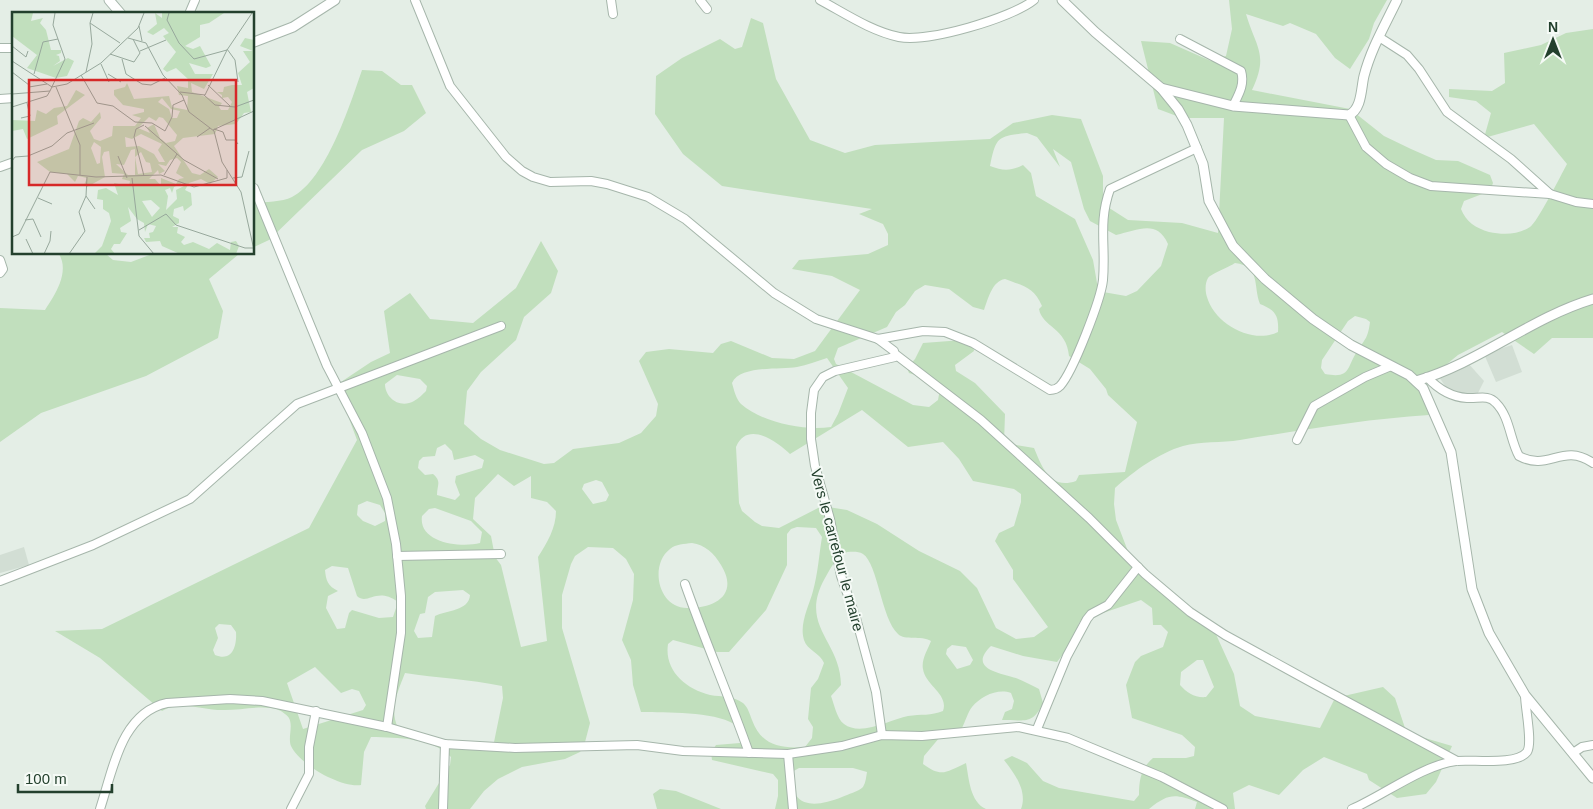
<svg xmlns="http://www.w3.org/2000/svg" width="1593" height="809" viewBox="0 0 1593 809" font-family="Arial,sans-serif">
  <rect width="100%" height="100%" fill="#e4eee6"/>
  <g fill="#d2ded4">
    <polygon points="1512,345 1522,372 1496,382 1484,354"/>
    <polygon points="1467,362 1484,381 1478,393 1468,398 1450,393 1439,377"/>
    <polygon points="24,547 29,565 0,573 0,555"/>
  </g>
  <g fill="#c1dfbd" fill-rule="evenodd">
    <path d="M1229 0H1387L1374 23 1369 39 1350 69 1335 58 1316 34 1290 23 1283 26 1246 14C1256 48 1269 54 1252 90L1350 109 1384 136 1411 149 1436 160 1458 161 1490 175 1493 183 1490 191 1464 201 1461 209C1466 222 1476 228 1489 232 1503 235 1518 235 1530 227 1537 223 1561 175 1567 164L1534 124 1484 138 1491 113 1476 101 1449 97V89L1492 91 1505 83 1504 53 1541 45 1566 33 1593 29V338H1552L1534 354 1502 332 1458 355 1419 387 1429 415C1365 419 1303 430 1240 440 1222 443 1200 441 1183 446 1159 453 1134 471 1115 488L1114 504 1116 520 1134 567 1214 630 1234 674 1240 706 1255 716 1320 728 1335 698 1383 687 1395 698 1405 728 1418 736 1452 746 1436 782 1426 794 1397 798 1369 780 1367 774 1324 757 1303 770 1279 795 1249 785 1233 793 1235 809H1195L1197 802C1175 794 1169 793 1149 809H1021C1028 791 1014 773 1004 760L1012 756 1027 763 1043 781 1059 788 1134 801 1139 795C1139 780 1141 768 1153 758H1186L1194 756 1195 747 1182 735 1132 718 1126 685 1135 662 1141 656 1163 647 1168 632 1161 625H1153L1152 608 1141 600 1100 614 1085 616 1079 623 1070 645 1057 662 1023 656 991 646C967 669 1001 673 1016 678 1024 681 1031 685 1039 689L1043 703C1033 725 1024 720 1002 720L1005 712 1012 709 1014 701 1011 693C998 688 981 696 972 707 968 712 965 722 962 728L945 731 924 756 923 764C942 778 946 772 966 763 969 779 970 802 986 809H775L778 796V780L773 774 712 760 711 752 716 745 740 743 743 736C741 731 739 727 734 724 713 711 666 713 641 712L633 685 631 660 622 640 633 600 634 574 626 559 613 548 588 547 575 556 571 564 562 595V628L590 723 584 746 580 752 565 759 522 767 498 779 484 791 470 809H426L425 806 450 765 451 757C431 737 398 738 371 737L364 752 361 785C341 788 300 765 291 746 287 736 296 721 285 714 282 711 275 708 271 708 257 706 240 710 225 710 204 711 181 699 162 711L100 658 55 631 102 629 309 528 357 440 344 405 332 388 371 362 390 353 384 311 410 293 430 319 473 323 516 288 541 241 558 271 551 293 524 317 516 340 481 372 467 391 464 424 481 439 500 450 544 464 554 463 573 449 619 443 641 433 656 416 658 404 639 361 646 352 669 349 713 353 721 344 731 341 772 358 794 359 815 351 860 290 832 276 792 269 799 260 868 254 888 245V234L883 224 859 214 872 209 722 186 683 154 655 114 656 76 682 58 720 39 735 49 742 47 751 18 763 23 776 79 810 140 845 153 875 145 990 139 1013 123 1052 115 1081 119 1103 176V204L1128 220 1182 223 1218 233 1224 118H1182L1158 109 1141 41 1170 43 1211 61 1226 56 1232 29ZM1027 133 1037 137 1060 167 1053 149 1071 162 1084 209 1090 221 1116 235C1138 230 1157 219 1168 244L1161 266 1137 291 1126 296 1103 292 1097 283 1093 260 1075 219 1036 196 1031 173 1023 165C1011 171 1003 171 990 166 996 137 997 136 1027 133ZM1235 263C1261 266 1253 286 1260 304 1275 310 1279 315 1278 332 1252 345 1214 323 1207 297 1205 291 1205 283 1208 278 1211 274 1229 267 1235 263ZM1005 279C1023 286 1034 287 1042 306L1039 309C1042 327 1067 328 1069 356L1090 369 1106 389 1108 395 1137 422 1125 472 1079 475 1076 481C1050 490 1042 467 1034 448L1004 443 1005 414 975 383 956 371 955 365 974 351 973 345 963 340 923 343 915 359 907 368 909 373 931 380 940 389 938 400 929 407 913 405 836 364 834 359 838 348 887 327 896 312 905 305 915 291 925 285 949 289 973 307 984 310C988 299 992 281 1005 279ZM1355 316 1366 319 1370 322C1368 337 1366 338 1358 350 1346 367 1352 379 1325 374L1321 368 1322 360 1348 321ZM827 358 848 388 838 414 831 427C804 431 763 423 741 404 736 399 734 390 732 383 740 365 780 370 797 367 807 365 817 361 827 358ZM397 375 420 379 427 386 426 391C423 394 418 399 414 401 400 409 385 398 385 384ZM862 410 908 447 943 442 959 459 973 481 1014 489 1021 494V502L1014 526 999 533 995 541 1013 570V579L1048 627 1034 637 1016 639 996 628 977 588 960 571 919 551 877 524 847 510 822 506 779 528 762 526 755 522 742 511 739 503 736 447C747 420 777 441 790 454ZM445 444 452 451 454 460 475 455 484 460 482 468 456 476 455 482 460 495 455 500 437 495C437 484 442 482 433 474L425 475 418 468 419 461 423 457 435 456 437 448ZM498 474 514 486 531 476V498L547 502 556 511C556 528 547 543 538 557L547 641 521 647 501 565 495 557 491 536 473 519 475 498ZM596 480 602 482 609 495 606 501 593 504 582 489 584 484ZM367 501 380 505 385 513V521L375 526 363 521 357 515 358 505ZM435 508 471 521 482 532 480 543C461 548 418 543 422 516L429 509ZM797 527 816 528 822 537C819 555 818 573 813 591 809 606 799 624 804 640 807 650 820 653 824 663L818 679 811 688 808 719 813 727 812 738 805 747C780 749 761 745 752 720 750 715 748 707 743 703 733 696 722 697 710 695 685 689 664 670 668 644L673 640 717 652H729L766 610 787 565V534L791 529ZM692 543C705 545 714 553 721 565 739 594 716 608 688 608 658 609 649 565 670 549 676 544 684 544 692 543ZM847 552C852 552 858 551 863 554 878 564 881 618 898 634 905 641 921 635 931 641 928 649 921 660 923 669 925 685 949 694 943 711 931 716 921 714 908 716 891 719 861 737 844 724 837 719 834 704 831 696L841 685C841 641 798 626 825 578 832 566 835 559 847 552ZM332 566 348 568 357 596C368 606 376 586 398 602L393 617 379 618 352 610 349 613 345 628 337 629 326 608 328 596 338 591C328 586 326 581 325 570ZM463 590 470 595C469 611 447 610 435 616L432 637 418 638 414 631 420 614 425 613 428 597 435 592ZM219 624 231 625 236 632C237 647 232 662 215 655L213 650 218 638 215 628ZM952 645 966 647 973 660 970 665 957 669 946 654 947 649ZM1197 660H1203L1214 687 1206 697C1195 698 1187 693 1180 685L1181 672ZM315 667 341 693 352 689 359 691 366 705 363 710 303 729 287 683ZM405 673C437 678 469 679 502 686L503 698 493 747 454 745 398 728C389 709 398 691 405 673ZM799 768H853L867 772C866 777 866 782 863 787 858 792 848 794 842 797 815 808 789 809 792 772Z"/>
    <path d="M362 70 382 71 401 85H412L426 113 404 131 362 150 269 240 254 247V203C265 202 282 202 292 197 326 180 350 105 362 70Z"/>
    <path d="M59 254H106L113 260 131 262 152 254H239L209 279 223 311 218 338 146 376 41 413 0 442V308L45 310C55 295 70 272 59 254Z"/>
    <polygon points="660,789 676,791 721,809 657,809 653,794"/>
  </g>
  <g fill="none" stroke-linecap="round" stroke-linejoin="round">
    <g stroke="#a6b6ab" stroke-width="10">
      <g id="minor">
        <path d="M415 0 450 86 506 157 522 171 533 177 550 182 591 181 607 184 648 197 685 219 774 293 816 319 878 339 923 331 945 332 973 343 1050 390C1054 390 1057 389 1060 386 1073 372 1101 299 1103 280 1106 245 1098 223 1110 189L1197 148"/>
        <polyline points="611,0 613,14"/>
        <polyline points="700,0 707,9"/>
        <path d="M820 0C846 14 871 31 899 37 927 43 1012 18 1034 0"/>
        <polyline points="189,14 195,0"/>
        <polyline points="1379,37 1407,55 1419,69 1447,112 1511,159 1550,194"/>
        <path d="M1180 39 1241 71C1245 84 1239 94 1233 106"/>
        <polyline points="0,48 14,48"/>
        <polyline points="0,99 14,98"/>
        <polyline points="1349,115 1366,147 1386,164 1410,178 1431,186 1550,194 1576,202 1593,204"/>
        <polyline points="0,167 14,162"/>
        <polyline points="254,188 327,366 362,433 387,498 396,544 401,596 401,633 387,727"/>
        <polyline points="0,260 3,269 0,273"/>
        <polyline points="878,339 894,351 895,357 835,371 823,377 814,390 811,413 811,439 815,466 830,519 841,576 856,618 876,692 882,735"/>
        <polyline points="895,354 981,420 1089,518 1145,574 1190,612 1225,635 1318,686 1457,761"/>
        <path d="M1427 377C1439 390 1451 397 1467 398 1478 399 1488 394 1496 403 1510 417 1510 440 1519 456 1549 472 1562 442 1593 463"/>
        <polyline points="1297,440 1314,406 1365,377 1391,366"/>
        <polyline points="397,556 501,554"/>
        <polyline points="0,581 93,545 190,499 297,404 501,326"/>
        <path d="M685 584C705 641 729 696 749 753"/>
        <polyline points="1037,729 1067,656 1087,619 1091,614 1108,605 1138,567"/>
        <polyline points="1573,753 1582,747 1593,745"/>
        <polyline points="788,754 793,809"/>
        <path d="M100 809C113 770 121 713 167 703L230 699 262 701 387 727 445 744 515 748 637 745 683 751 788 754 842 746 882 735 922 736 1019 727 1068 738 1162 777 1223 809"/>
        <polyline points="291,809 309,774 309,747 316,711"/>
        <polyline points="443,809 445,744"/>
        <path d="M1352 809C1384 795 1423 765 1456 761 1472 759 1516 766 1527 752 1533 743 1525 708 1525 695"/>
      </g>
    </g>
    <g stroke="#a6b6ab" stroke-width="11">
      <g id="tertiary">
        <polyline points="109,0 121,14"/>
        <polyline points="1062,0 1095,32 1161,88 1178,109 1187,125 1203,164 1209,201 1233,246 1265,279 1313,319 1351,345 1409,375 1423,388 1451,452 1472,589 1489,633 1525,695 1593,778"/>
        <polyline points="254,42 293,27 335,0"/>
        <path d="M1161 88 1233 106 1349 115C1362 109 1361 88 1364 76 1371 49 1385 25 1397 0"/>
        <path d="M1416 381C1479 363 1530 318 1593 299"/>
      </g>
    </g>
    <use href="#minor" stroke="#fff" stroke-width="8"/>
    <use href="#tertiary" stroke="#fff" stroke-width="9"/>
  </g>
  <g text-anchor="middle" stroke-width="4" stroke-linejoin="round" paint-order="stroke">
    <g font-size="15" fill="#23402d" stroke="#f5faf6">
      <text transform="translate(837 550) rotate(75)" y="5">Vers le carrefour le maire</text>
    </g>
  </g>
  <g transform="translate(12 12)">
    <rect width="242" height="242" fill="#e4eee6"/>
    <path d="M0 1H21L19 9 31 6 28 11 34 18 39 38H49V41L44 43 47 44 48 49 41 54 56 46 62 49 55 64 44 66 15 56 25 43 0 24ZM143 1 150 6V1H212L197 11 188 13V25L173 34 181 37 188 34 199 54 194 56 177 51 183 62H201L192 77 179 71 180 80 210 91 207 95 209 98H216L220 90 216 85 210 86V83L205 80H211L212 75 220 73H230L226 61 238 50 231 39H241L228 34 233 26 242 28V76L235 80 239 100 232 101 224 112 206 114 203 122 171 126 162 134 180 161 188 163 197 157 206 165 198 172 189 167 177 171 173 178 179 181 180 193 172 199 171 194 162 197 161 204 167 207V211L160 215H166L165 221 173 225 169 230 172 233 181 230 197 237 205 231 218 238 219 230 224 229 227 234 224 242H168L150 234 148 229 134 230 132 226H138L137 221 141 220 144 214 136 212 133 220 132 211 125 207 116 195 119 209 108 216 109 220 115 221 108 232H102L99 237 103 242H82L90 234 99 209 97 201 91 197V188L85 187 86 178 94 176 106 183 102 171 117 174 118 169 110 167 112 162 100 161 97 139 92 140 90 145 93 165 75 175 72 173 75 166 66 164 63 170 55 162 38 160 25 150 57 137 67 109 71 106 79 110 88 100 89 106 78 119 82 127 88 129 100 124 101 114H123L129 106 120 103 132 100V97L111 93 102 83V78L113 75 115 71 122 87 157 84 160 95 175 98 176 84 167 83 165 74 176 76V67L164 56 155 60 151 57 164 40 151 24 157 21 152 16 141 23 135 20 145 12ZM150 86 159 97 168 99 165 106H160L157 97 146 90ZM137 105 144 109 147 105 151 106 165 123 163 129 154 131 148 126 142 112 135 116 138 121 126 116ZM129 122 150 132 146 138 153 150H147L142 142 127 134 114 135 113 125 120 127ZM82 130 89 135 88 151 85 152 79 136ZM123 137V163H116L104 152 112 153 119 138ZM129 140 134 150 138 151 140 160 126 162 123 145ZM165 146 169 150 164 161 172 166 167 167 164 172 149 166V174L143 167H137L146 158 147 162 153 159 146 152 154 154 158 148ZM170 171 172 174 164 178 165 187 154 198 156 184 153 178 158 176 160 181 162 175ZM139 188 148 196 140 205 130 189ZM64 78 73 83 45 104 46 112 15 127 11 117 0 119V108L23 109 25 98 34 102 42 96 55 94Z" fill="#c1dfbd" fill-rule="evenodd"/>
    <path fill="none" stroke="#97a89c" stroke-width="1" d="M157 1 155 8 167 31 182 47 215 38M78 11 108 31M127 14 130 29M116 26 134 31 151 63 170 83 177 100 202 119 210 150 229 180 242 238M0 34 14 45 16 39M215 37 223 48 226 70M128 39 154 28M98 42 122 50 128 41 121 27M110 47 114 62 130 72 139 73 153 66M0 49 40 75M89 52 97 70M0 60 17 73V90M74 60 80 32 78 11 81 1M22 62 31 30 46 27M96 62 109 70M69 63 85 91 101 94 123 110 140 111 153 119 160 105 161 93 172 88M196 73 218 94M17 75 35 72M40 75 55 72 89 51 126 16 132 1M44 75 68 133V163M168 80 193 83 215 38 240 1M0 82 38 79 53 47 41 13 43 1M192 83 203 93 223 95 242 88M0 95 35 84 38 79M9 106 18 104 15 91M133 114 172 148 206 167M202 117 211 120 214 128H223L226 132M201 118 242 99M185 125 198 116M106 144 115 166M0 149 3 145 16 144 40 134 55 121 82 111M152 163 165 142M132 164 122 125 124 117 132 113M120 166 127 224 142 242M221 166 230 165 237 139M74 184 83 197M26 186 40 192M13 208 21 207 29 225M127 218 154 202 164 213 233 236H242M0 225 7 222 38 160 84 165 149 163 182 175 215 166V158M14 227 21 242M32 242 38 229 39 219M57 242 73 219 67 200 74 184 75 165"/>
    <path fill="#d62828" fill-opacity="0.15" stroke="#d62828" stroke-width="2.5" d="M17 68H224V173H17Z"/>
    <rect width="242" height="242" fill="none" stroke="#23402d" stroke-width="2.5"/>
  </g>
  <g transform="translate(1553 40)" stroke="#f5faf6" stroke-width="4" paint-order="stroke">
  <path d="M0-4L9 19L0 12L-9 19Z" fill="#23402d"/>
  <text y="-8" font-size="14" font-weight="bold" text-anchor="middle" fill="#23402d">N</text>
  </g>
  <path d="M18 784v8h94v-8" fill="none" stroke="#23402d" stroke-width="2.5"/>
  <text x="25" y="784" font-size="15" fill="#23402d" stroke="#f5faf6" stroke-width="4" paint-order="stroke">100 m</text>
</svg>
